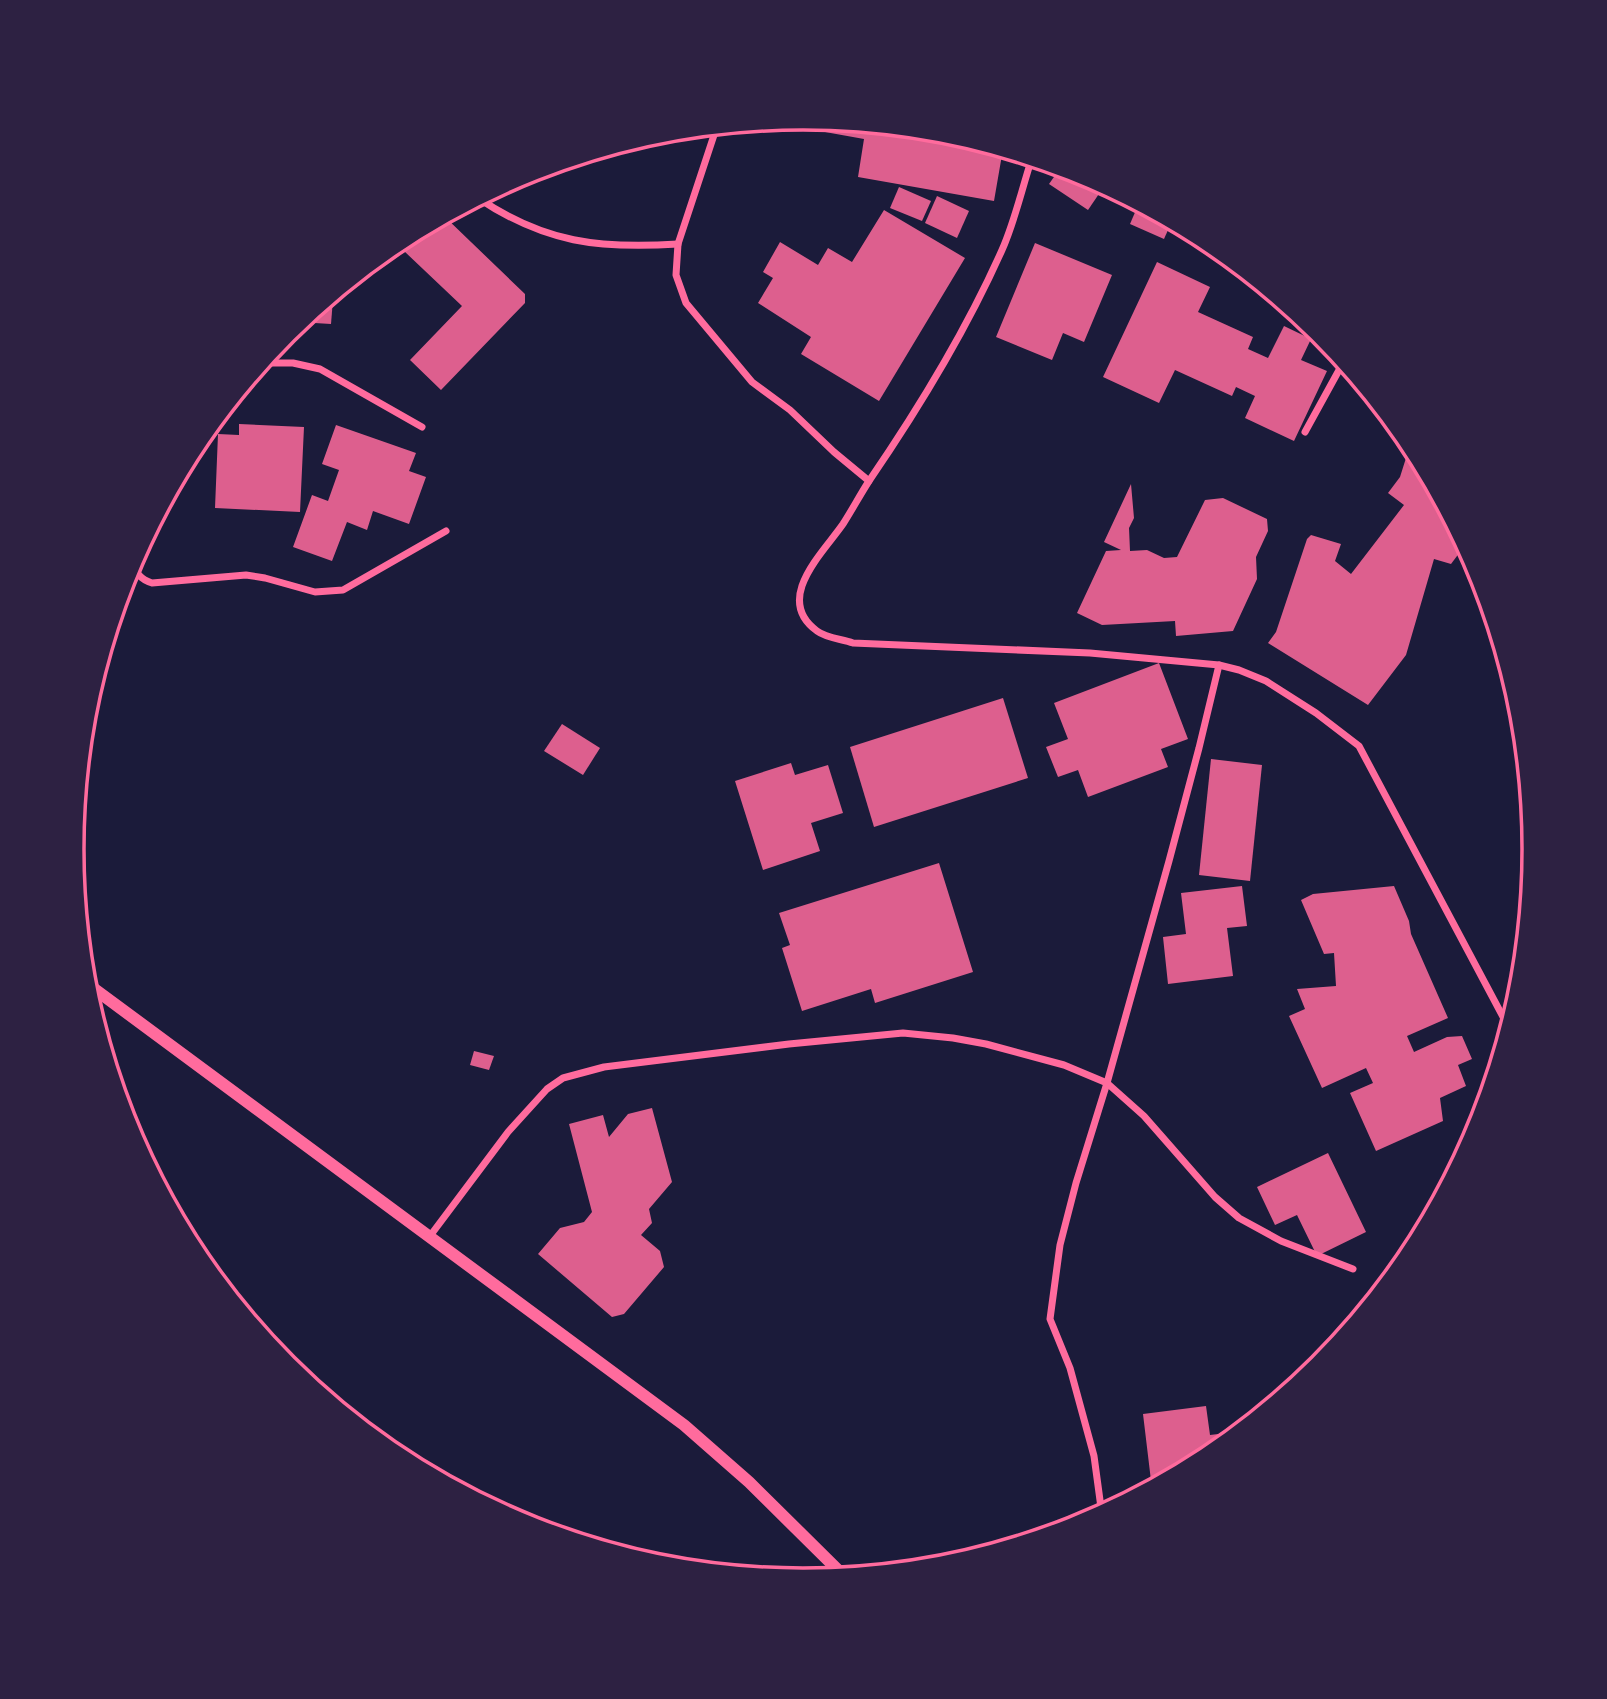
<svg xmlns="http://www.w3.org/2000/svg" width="1607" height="1699" viewBox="0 0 1607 1699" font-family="'Source Sans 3',sans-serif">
  <rect width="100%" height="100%" fill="#1b1b3a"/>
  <g fill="#dd5f8e">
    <polygon points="827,120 947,132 1003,149 994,201 858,177 864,139 825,132"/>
    <polygon points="1061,167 1084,174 1105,185 1088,210 1049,184"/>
    <polygon points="899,187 931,201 922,221 890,208"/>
    <polygon points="937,196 969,211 957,238 925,223"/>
    <polygon points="1139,203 1172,221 1164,239 1130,224"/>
    <polygon points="884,210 965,258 879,401 801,354 811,337 758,303 773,278 763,272 780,242 818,265 828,248 852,262"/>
    <polygon points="444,216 525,294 525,303 441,390 410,360 462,306 404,251 385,251 397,241 417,230 417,243"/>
    <polygon points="1189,230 1210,241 1221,250 1219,253 1185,239"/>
    <polygon points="1035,243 1112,275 1084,342 1063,333 1052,360 996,337"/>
    <polygon points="1157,262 1210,287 1198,312 1253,337 1248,349 1268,358 1284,326 1311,339 1301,360 1327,371 1294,441 1245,418 1255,396 1236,387 1232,396 1175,370 1159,403 1103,377"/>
    <polygon points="327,299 333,299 331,324 298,322"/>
    <polygon points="239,424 304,427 300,512 215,508 218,434 239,435"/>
    <polygon points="336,425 416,453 409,471 426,477 409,524 373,511 367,530 347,522 332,561 293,547 312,495 328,501 339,470 322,464"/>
    <polygon points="1414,447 1466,544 1451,564 1434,559 1406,655 1368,705 1268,643 1276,632 1307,539 1311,535 1341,544 1335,561 1351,574 1404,505 1388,493 1400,477 1406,458"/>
    <polygon points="1131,484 1134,518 1129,528 1130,551 1147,550 1164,558 1177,557 1205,500 1223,498 1267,519 1268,531 1256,557 1257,579 1233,631 1176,636 1175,621 1102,625 1077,613 1106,551 1121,550 1104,542"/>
    <polygon points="1159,663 1188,739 1161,749 1168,767 1088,797 1078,770 1058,777 1046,747 1068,739 1054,703"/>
    <polygon points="1003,698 1028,778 874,827 850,747"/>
    <polygon points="562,724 600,748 583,775 544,751"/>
    <polygon points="1211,759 1262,765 1250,881 1199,875"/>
    <polygon points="791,763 795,775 828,765 843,813 811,823 820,851 763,870 735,781"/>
    <polygon points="939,863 973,972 875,1003 871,989 802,1011 782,948 790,945 779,913"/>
    <polygon points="1242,886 1247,926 1227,928 1233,976 1168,984 1163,937 1186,934 1181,893"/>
    <polygon points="1394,886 1409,921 1411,934 1448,1018 1407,1036 1414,1052 1447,1037 1462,1036 1472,1059 1458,1065 1466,1086 1440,1098 1443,1121 1376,1151 1350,1093 1373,1083 1366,1068 1322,1088 1289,1016 1305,1009 1297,989 1336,986 1334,953 1324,954 1301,900 1313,894"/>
    <polygon points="474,1051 494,1056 489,1070 470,1065"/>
    <polygon points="652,1108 672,1182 649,1209 652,1223 641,1235 660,1251 664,1267 624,1314 612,1317 538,1254 560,1228 584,1222 592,1212 569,1124 603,1115 609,1137 628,1114"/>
    <polygon points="1328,1153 1366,1232 1317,1256 1297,1215 1275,1225 1257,1187"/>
    <polygon points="1206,1406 1210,1435 1243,1431 1210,1458 1152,1489 1143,1414"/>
  </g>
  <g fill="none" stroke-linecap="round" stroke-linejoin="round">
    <g stroke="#ff6b9d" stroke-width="7">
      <path d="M717 126 678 244 676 275 686 303 752 382 790 410 834 452 869 481C860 495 852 510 843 524 823 553 773 599 817 631 826 638 842 639 853 643L1090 653 1219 665 1239 670 1266 681 1316 713 1359 746 1510 1030"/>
      <path d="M478 198C545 243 599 249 678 244"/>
      <polyline points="260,363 293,363 320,369 422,427"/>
      <polyline points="1305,432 1344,361"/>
      <path d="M869 481C919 408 966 331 1002 250 1015 221 1022 188 1032 158"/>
      <path d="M132 562C136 573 140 579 152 583L246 575 265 578 315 592 343 590 446 531"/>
      <polyline points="430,1236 508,1132 547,1089 563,1078 604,1067 789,1044 903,1033 953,1038 986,1044 1064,1065 1107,1083 1144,1116 1215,1197 1239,1218 1281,1241 1353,1269"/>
      <polyline points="1410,1259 1415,1249"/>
      <polyline points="1102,1515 1094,1456 1070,1368 1050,1319 1060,1245 1076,1183 1107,1083 1169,861 1199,748 1219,665"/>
    </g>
    <polyline stroke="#ff6b9d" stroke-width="12" points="85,982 684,1425 749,1482 845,1577"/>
  </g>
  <path d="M0 0H1607V1699H0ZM84 849a719 719 0 1 1 1438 0a719 719 0 1 1-1438 0Z" fill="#2d2142" fill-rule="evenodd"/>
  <path fill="none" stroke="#ff6b9d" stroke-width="3.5" d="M84 849a719 719 0 1 1 1438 0a719 719 0 1 1-1438 0Z"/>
</svg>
